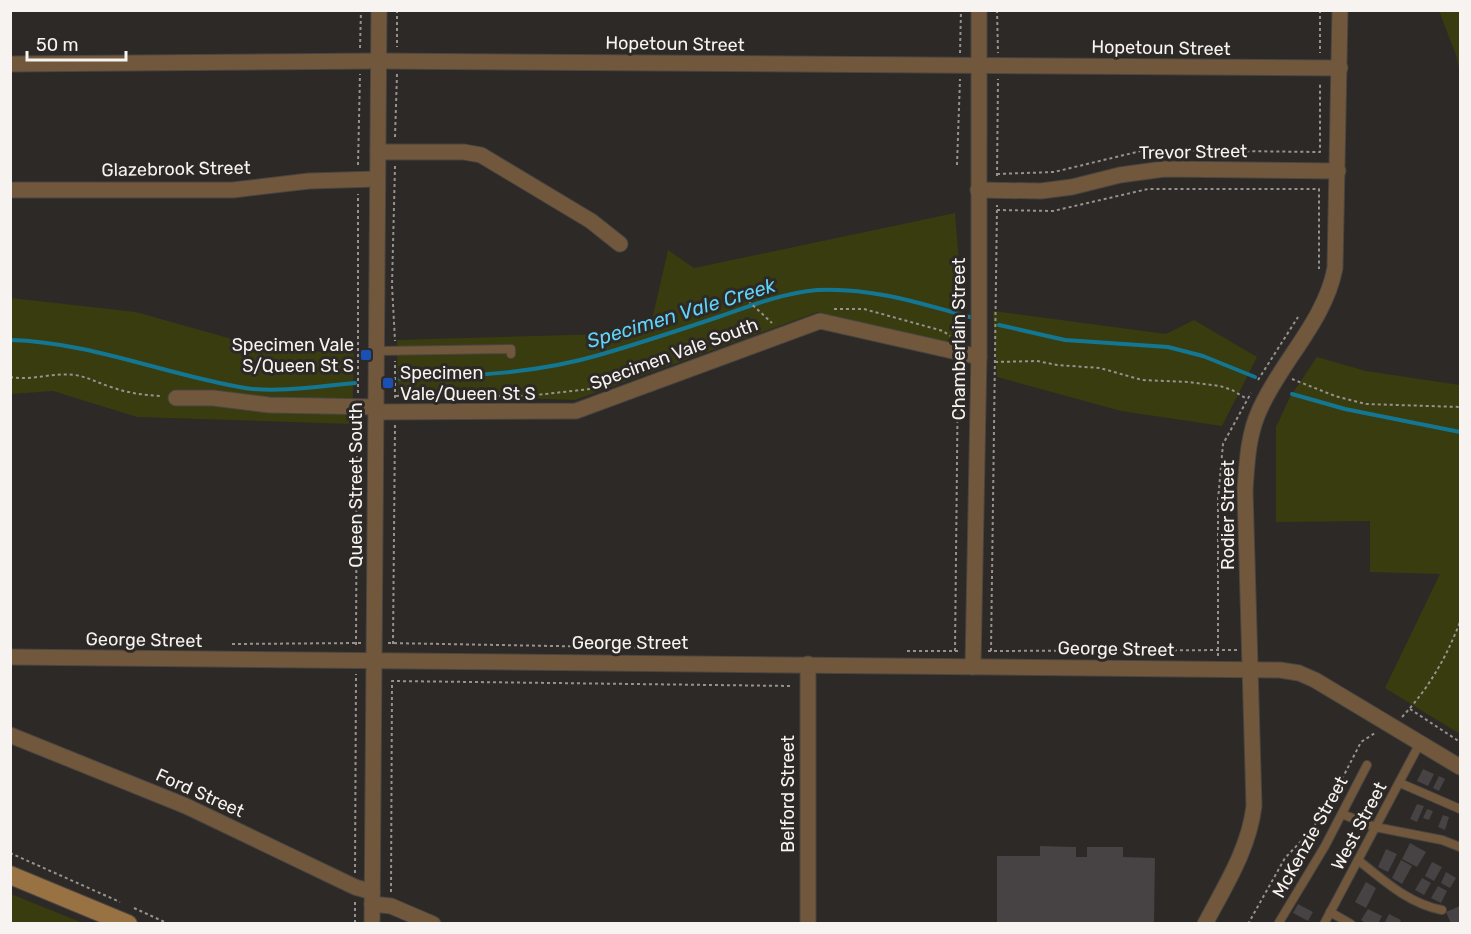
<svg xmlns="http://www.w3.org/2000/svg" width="1471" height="934" viewBox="0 0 1471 934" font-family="Rubik,sans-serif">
  <rect width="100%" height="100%" fill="#2d2926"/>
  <g fill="#393c0f">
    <polygon points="1439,11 1460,11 1460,73 1456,55"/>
    <polygon points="955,213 964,324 944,344 818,312 575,400 398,394 397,340 604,334 650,329 668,250 694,268"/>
    <polygon points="11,298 136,312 271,350 354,353 352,424 137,417 53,391 11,394"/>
    <polygon points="993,311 1166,334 1194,320 1257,357 1222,426 1121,411 997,377"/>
    <polygon points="1317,357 1366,371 1460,385 1460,734 1385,688 1440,574 1370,572 1370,521 1276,522 1276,427 1290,397"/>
    <polygon points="10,894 11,894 83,923 11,923"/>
  </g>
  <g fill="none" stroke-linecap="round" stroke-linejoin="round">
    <g stroke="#137793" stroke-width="4">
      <polyline points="999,325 1065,340 1168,347 1203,356 1255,377"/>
      <path d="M10 340C91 342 166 375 245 388 280 393 320 386 355 383"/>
      <path d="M400 379C466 376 535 374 599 355 640 343 680 330 721 316 752 305 784 293 817 290 870 287 920 303 970 317"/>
      <polyline points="1292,394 1345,409 1460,432"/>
    </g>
  </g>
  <g fill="#474244">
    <polygon points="1423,769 1434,774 1428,786 1417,781"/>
    <polygon points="1439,776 1445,779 1439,791 1433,788"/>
    <polygon points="1417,804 1424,806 1417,822 1410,819"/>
    <polygon points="1427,809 1433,811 1429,820 1423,818"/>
    <polygon points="1443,815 1449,817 1445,830 1438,827"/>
    <polygon points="1410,843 1426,852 1417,867 1402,859"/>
    <polygon points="1040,846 1076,847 1076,857 1087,857 1087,847 1123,847 1123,857 1155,858 1154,924 997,924 997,856 1040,856"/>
    <polygon points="1386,849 1397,854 1388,872 1378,867"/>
    <polygon points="1401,860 1412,866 1402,884 1392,878"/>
    <polygon points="1432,862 1442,867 1434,881 1425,876"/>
    <polygon points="1446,872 1456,878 1450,888 1441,883"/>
    <polygon points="1422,878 1431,883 1424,895 1415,890"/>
    <polygon points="1366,882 1376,888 1366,908 1355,902"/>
    <polygon points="1438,886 1447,891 1441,903 1431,898"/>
    <polygon points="1298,904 1313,912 1308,921 1293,913"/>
    <polygon points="1460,906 1460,924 1451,924 1446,912"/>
    <polygon points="1368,909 1382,916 1378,924 1367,924 1361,920"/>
    <polygon points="1389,914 1401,920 1399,924 1384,924"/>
  </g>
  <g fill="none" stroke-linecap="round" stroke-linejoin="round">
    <g stroke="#494542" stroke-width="10">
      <g id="lane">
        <polyline points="377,351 511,349 511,354"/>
        <polyline points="1400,783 1460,809"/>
        <polyline points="1342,814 1375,827 1442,840 1460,847"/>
        <path d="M1358 860C1383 880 1409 904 1442 910"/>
        <polyline points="1330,912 1351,924"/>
        <polyline points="1278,924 1325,846 1367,765"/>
        <polyline points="1324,924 1420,743"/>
      </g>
    </g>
    <g stroke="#494542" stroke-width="17">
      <g id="street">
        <polyline points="10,64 378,61 1340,68"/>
        <polyline points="378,152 464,152 481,155 591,221 620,244"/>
        <polyline points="10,190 233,190 309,181 377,179"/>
        <polyline points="978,190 1041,191 1072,187 1120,175 1164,169 1338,171"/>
        <polyline points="176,398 213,398 269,405 376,407"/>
        <polyline points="376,412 576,411 820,321 979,357"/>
        <polyline points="10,657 1280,670 1299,673 1315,680 1460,767"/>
        <polyline points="973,667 979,353 979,10"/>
        <polyline points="10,735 186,806 355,887 372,892"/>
        <polyline points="372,904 391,906 433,924"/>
        <polyline points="372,924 379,10"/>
        <polyline points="808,924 808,664"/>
        <path d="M1205 924C1225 886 1249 849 1254 806L1245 490C1247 462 1248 434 1260 409 1282 360 1325 321 1335 268L1340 10"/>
      </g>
    </g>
    <g stroke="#494542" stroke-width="20">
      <polyline id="secondary" points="10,875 128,924"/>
    </g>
    <g stroke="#95928f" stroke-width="2" stroke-dasharray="3 3" stroke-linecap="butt">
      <polyline points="397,10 397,47"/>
      <polyline points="997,10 998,53"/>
      <polyline points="1320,10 1320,53"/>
      <polyline points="360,48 361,10"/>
      <polyline points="960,53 961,10"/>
      <polyline points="395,137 397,74"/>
      <polyline points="358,165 360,74"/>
      <polyline points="957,165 960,79"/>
      <polyline points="395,166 392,285 395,341"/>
      <polyline points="997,174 1054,172 1145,150 1320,152 1320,82"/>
      <polyline points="997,176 998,79"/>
      <polyline points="997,210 1053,211 1148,189 1319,189 1319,269"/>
      <polyline points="744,297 772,323"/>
      <polyline points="834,309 864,309 943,331 950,336"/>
      <polyline points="995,362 1037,361 1057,365 1100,368 1142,380 1188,382 1220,386 1232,390 1247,399"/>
      <path d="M10 377C33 381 53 372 75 375 88 377 98 383 111 387 128 393 143 395 161 396"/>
      <polyline points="1292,379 1335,396 1366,404 1460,407"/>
      <polyline points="1258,380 1298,317"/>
      <polyline points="358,393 358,194"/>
      <polyline points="396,396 459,391 494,396 527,396 590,389"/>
      <polyline points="395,398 395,361"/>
      <polyline points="388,643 664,648"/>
      <polyline points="232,644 361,643"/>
      <polyline points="393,644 395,424"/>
      <polyline points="356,645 357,419"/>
      <polyline points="907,651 961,651"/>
      <polyline points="955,651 958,367"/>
      <polyline points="988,651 1237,650"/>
      <polyline points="991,651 997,205"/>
      <polyline points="1218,656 1218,500 1223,444 1251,393"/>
      <polyline points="1410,709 1460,742"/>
      <path d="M1402 717C1429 688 1446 658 1460 622"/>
      <polyline points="10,853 120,902"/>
      <polyline points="355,873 356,674"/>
      <polyline points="391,892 392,681 793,686"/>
      <polyline points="355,902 355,924"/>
      <polyline points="134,908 169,924"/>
      <polyline points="1248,924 1285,858 1306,836 1326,810 1361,742 1375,733"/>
    </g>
    <use href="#lane" stroke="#71583c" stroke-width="8"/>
    <use href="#street" stroke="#71583c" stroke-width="15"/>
    <use href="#secondary" stroke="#997244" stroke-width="18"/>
  </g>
  <g fill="#1a4fb4" stroke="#2d2926" stroke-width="2">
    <rect x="360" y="349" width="12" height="12" rx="3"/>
    <rect x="382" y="377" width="12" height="12" rx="3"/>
  </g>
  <g text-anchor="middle" stroke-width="6" stroke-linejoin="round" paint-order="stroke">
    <g font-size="18" fill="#f6f3f1" stroke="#2d2926">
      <text transform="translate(675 44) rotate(1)" y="6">Hopetoun Street</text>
      <text transform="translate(1161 48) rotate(1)" y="6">Hopetoun Street</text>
      <text transform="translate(1193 152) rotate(-1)" y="6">Trevor Street</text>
      <text transform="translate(176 169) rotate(-1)" y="6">Glazebrook Street</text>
      <text transform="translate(959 339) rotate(-90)" y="6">Chamberlain Street</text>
      <text transform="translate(674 354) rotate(-20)" y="6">Specimen Vale South</text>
      <text transform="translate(356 485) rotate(-90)" y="6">Queen Street South</text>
      <text transform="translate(1228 515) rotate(-90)" y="6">Rodier Street</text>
      <text transform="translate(144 640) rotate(1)" y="6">George Street</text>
      <text x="630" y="649">George Street</text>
      <text transform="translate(1116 649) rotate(1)" y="6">George Street</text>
      <text transform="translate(200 793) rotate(24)" y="6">Ford Street</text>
      <text transform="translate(788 794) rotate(-90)" y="6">Belford Street</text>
      <text transform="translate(1359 826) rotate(-62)" y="6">West Street</text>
      <text transform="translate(1310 837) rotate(-61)" y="6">McKenzie Street</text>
    </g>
    <g font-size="18" fill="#f6f3f1" stroke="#2d2926" text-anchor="end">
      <text x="354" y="351">Specimen Vale<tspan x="354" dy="21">S/Queen St S</tspan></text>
      <text x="400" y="379" text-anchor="start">Specimen<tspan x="400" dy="21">Vale/Queen St S</tspan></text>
    </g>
    <g font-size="20" font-style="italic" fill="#5ed4fa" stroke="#2d2926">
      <text transform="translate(681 313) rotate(-17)" y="7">Specimen Vale Creek</text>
    </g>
  </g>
  <rect width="1471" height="934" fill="none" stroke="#f6f3f1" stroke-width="24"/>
  <path d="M27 51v9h99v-9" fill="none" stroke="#f6f3f1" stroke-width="3"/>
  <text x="36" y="51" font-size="18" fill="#f6f3f1" stroke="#2d2926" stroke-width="4.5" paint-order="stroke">50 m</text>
</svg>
